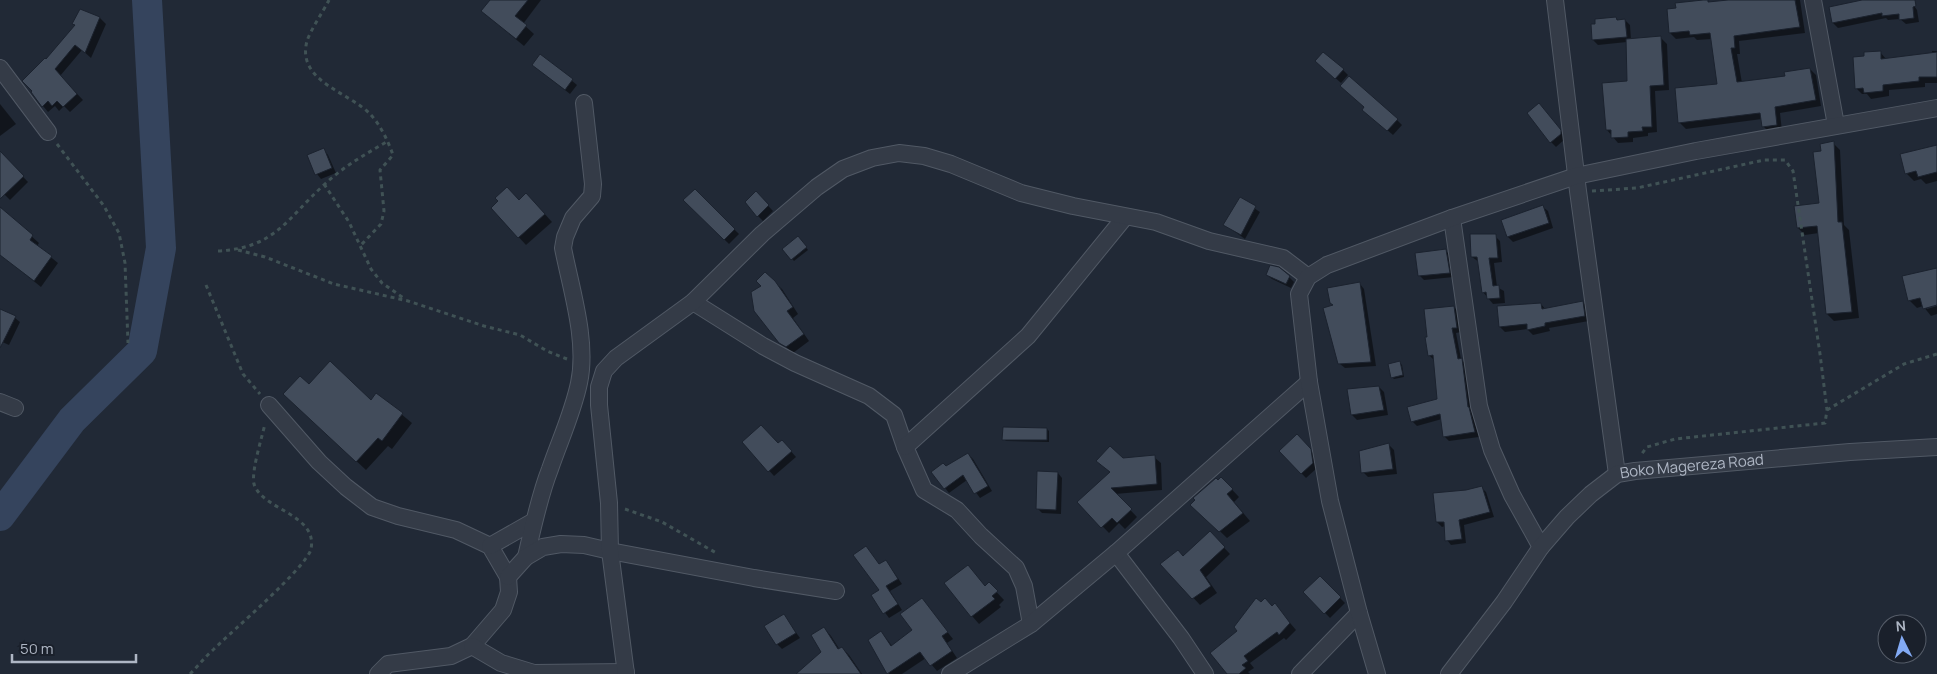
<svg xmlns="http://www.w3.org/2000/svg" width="1937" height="674" viewBox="0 0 1937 674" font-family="Manrope,sans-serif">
  <rect width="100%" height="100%" fill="#212936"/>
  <g fill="#0007">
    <polygon points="491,0 541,0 523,24 534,34 524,46 482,11"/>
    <polygon points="1738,0 1800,0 1805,33 1739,41 1740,54 1737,54 1742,83 1787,77 1810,69 1816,75 1821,106 1780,113 1782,131 1769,132 1763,126 1762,119 1686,129 1680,123 1719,85 1712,39 1697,40 1694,37 1676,39 1670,33 1677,9 1707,1 1710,4"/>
    <polygon points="1868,0 1910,0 1917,10 1919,22 1906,24 1900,19 1888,20 1886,18 1838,28 1833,23"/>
    <polygon points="80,10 100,18 106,24 91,58 82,50 60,76 83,100 70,112 64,106 59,111 55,106 48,112 43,106 46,61 76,26"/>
    <polygon points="1616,18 1619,21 1625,20 1630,25 1631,40 1661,38 1667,44 1669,90 1655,91 1657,132 1648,133 1648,136 1633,138 1633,142 1618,143 1607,130 1629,82 1627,42 1598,45 1593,40"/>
    <polygon points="1932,51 1937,51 1937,83 1925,83 1925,87 1889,90 1889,96 1871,99 1867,94 1862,94 1856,88 1865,58 1880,52 1886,59 1932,54"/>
    <polygon points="541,55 577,85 570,94 538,69"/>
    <polygon points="1322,66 1343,70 1348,75 1341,83"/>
    <polygon points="0,104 16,124 0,136"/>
    <polygon points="1544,110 1565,136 1565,139 1556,147 1551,142"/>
    <polygon points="1369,114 1397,120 1402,125 1393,135"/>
    <polygon points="1833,143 1840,150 1844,225 1849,230 1859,318 1834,321 1827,314 1819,233 1805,235 1798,228 1820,204 1822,152"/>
    <polygon points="1937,146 1937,181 1926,184 1921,179 1914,181 1906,173"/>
    <polygon points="324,150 328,155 336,173 321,179 317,174 309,156"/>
    <polygon points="0,153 28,182 10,200 0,190"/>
    <polygon points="695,191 739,234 729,244 685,201"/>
    <polygon points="756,193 773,211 763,221 758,216"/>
    <polygon points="1240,199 1260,212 1245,239 1224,224"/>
    <polygon points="519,201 534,202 552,222 526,245 492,208"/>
    <polygon points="1543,207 1548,211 1553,228 1513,242 1508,237"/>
    <polygon points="1,209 39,243 37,246 58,263 41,287 0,254"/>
    <polygon points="1495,236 1500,241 1502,262 1494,263 1497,287 1504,291 1505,303 1493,304 1483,292 1479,262 1472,257"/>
    <polygon points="798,238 808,250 794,261 784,249"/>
    <polygon points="1446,251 1451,256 1454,277 1424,280 1419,275"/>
    <polygon points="1937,270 1937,304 1927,306 1927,309 1937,306 1937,314 1931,316 1923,306 1917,308 1909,300"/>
    <polygon points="1267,275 1289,277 1294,282 1291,288 1272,279"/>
    <polygon points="774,282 782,289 798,314 793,318 809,341 793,353 780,342"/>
    <polygon points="1360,284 1364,289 1376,366 1345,368 1340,364 1334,306"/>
    <polygon points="1583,302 1588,307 1589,321 1549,328 1550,331 1533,335 1527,329 1505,332 1500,327 1541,304 1546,310"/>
    <polygon points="1454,307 1459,312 1461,332 1456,333 1461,359 1467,365 1472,412 1479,437 1449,441 1444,436 1442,419 1417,426 1412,421 1438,400 1435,361 1429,355"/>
    <polygon points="0,310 15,318 20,322 9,345 0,341"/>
    <polygon points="1399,362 1402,365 1404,377 1394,379 1392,377"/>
    <polygon points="309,385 371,402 377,394 412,423 392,449 388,446 366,470 294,403"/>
    <polygon points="1379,387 1384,392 1388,415 1357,420 1352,415 1349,390"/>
    <polygon points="1047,429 1049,431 1049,442 1006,441 1004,439"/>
    <polygon points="1297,436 1315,455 1317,468 1306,478 1280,451"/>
    <polygon points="782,441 796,457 774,476 744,443 778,445"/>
    <polygon points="1389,445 1394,450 1397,474 1368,477 1363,472"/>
    <polygon points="968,454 973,459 992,491 980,498 967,480 949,493 945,488 946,467"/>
    <polygon points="1154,457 1161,463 1162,490 1115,494 1137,517 1125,529 1119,523 1109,533 1079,502 1111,473 1104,467 1123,459"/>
    <polygon points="1058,473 1062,478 1061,514 1042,513 1037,508"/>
    <polygon points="1221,478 1239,497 1234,502 1250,521 1227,538 1200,512"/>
    <polygon points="1481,487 1486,492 1494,517 1464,525 1466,543 1451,545 1447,540 1445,526 1442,527 1437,522 1466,491"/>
    <polygon points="1210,533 1230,554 1206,577 1217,593 1200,605 1162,564 1184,557"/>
    <polygon points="886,561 902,584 890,591 902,610 889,618 872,595 880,590 880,565"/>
    <polygon points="968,567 986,587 989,584 1004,600 999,605 1001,607 979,624 972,616"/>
    <polygon points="1320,578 1345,603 1330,618 1305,592"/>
    <polygon points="922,600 953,639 947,643 957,658 937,671 926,658 902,674 889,674 881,632 893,647 914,630"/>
    <polygon points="1275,605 1296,630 1286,640 1284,638 1250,663 1254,668 1248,672 1250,674 1229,674"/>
    <polygon points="784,616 800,638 782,649 777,644"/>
    <polygon points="824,628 831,636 840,650 842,648 849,655 862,674 798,674 823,652"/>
  </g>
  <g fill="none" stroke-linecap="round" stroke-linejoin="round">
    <polyline stroke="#35445d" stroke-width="30" points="0,516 72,420 142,351 161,248 147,0"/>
  </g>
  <g fill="#424c5b" stroke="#1b222e">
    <polygon points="490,0 528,0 515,16 527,25 516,39 481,11"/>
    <polygon points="1703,0 1708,0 1708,2 1728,0 1795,0 1800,27 1734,36 1735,48 1731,48 1737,82 1785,76 1784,72 1810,68 1816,100 1775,107 1777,125 1762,127 1760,113 1678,123 1675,88 1717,84 1710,33 1690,35 1689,31 1669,33 1667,9 1676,8 1675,3"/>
    <polygon points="1862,0 1915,0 1916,6 1913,7 1914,18 1899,20 1899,14 1882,16 1882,13 1832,23 1829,7"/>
    <polygon points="80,9 100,17 85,53 75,45 55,69 77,94 63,107 57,101 52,106 48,101 42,107 31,92 32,91 22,81 45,58 46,59 75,25 72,24"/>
    <polygon points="1616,17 1617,20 1625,19 1627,37 1592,40 1591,24 1595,24 1595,19"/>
    <polygon points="1661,36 1664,85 1650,86 1652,127 1642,127 1643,131 1628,132 1628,137 1611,138 1611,130 1606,130 1602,83 1627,81 1626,39"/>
    <polygon points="1881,51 1881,59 1937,52 1937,77 1919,77 1919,81 1883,85 1883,91 1864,93 1863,88 1855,89 1853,57 1864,56 1864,52"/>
    <polygon points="1323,52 1344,69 1335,79 1315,61"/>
    <polygon points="540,54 573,79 565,90 532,65"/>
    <polygon points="1349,76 1398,119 1387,131 1362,110 1364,107 1340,86"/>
    <polygon points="1539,103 1561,130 1561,134 1550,143 1527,113"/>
    <polygon points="1834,141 1838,222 1842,222 1852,312 1826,314 1817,226 1797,228 1794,206 1819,203 1813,152 1821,151 1820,144"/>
    <polygon points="1937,145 1937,172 1918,177 1916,171 1905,174 1900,154"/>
    <polygon points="324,148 332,168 315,175 307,155"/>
    <polygon points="0,151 24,176 0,199"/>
    <polygon points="507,187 519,200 526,193 545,214 518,238 491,208 498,201 495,198"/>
    <polygon points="695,189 735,229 724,240 683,200"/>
    <polygon points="756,191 769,205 757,217 745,202"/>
    <polygon points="1240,197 1256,206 1241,235 1223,225"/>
    <polygon points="1543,205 1549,223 1507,237 1501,220"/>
    <polygon points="0,207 33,235 30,240 52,256 34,281 0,255"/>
    <polygon points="1470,234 1496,234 1498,258 1489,258 1493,286 1499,285 1500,298 1487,299 1486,292 1482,293 1477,257 1471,257"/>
    <polygon points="798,236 807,247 791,260 782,249"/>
    <polygon points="1446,249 1450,273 1418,276 1415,253"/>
    <polygon points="1270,265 1279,267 1290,276 1286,284 1266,275"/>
    <polygon points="1937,268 1937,305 1923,309 1920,298 1908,301 1902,276"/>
    <polygon points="765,272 775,281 793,307 787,311 804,334 786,347 779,343 754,311 751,292 761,286 756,281"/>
    <polygon points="1360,282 1371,362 1338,364 1323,308 1333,305 1330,303 1327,288"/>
    <polygon points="1583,301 1585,316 1545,323 1545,326 1527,330 1527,324 1499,327 1497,306 1541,303 1542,309"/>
    <polygon points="1454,306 1457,328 1452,328 1458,359 1462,358 1468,407 1469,407 1475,432 1443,437 1440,414 1411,422 1407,407 1437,399 1433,355 1428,356 1425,337 1427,337 1424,309"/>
    <polygon points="0,309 16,316 0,348"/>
    <polygon points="330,361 371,400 376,393 403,413 382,441 378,438 356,462 283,394 300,376 309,384"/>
    <polygon points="1400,361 1403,375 1391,378 1388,364"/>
    <polygon points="1379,386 1384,410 1351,415 1347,389"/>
    <polygon points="761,425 778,443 782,440 792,451 768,472 742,442"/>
    <polygon points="1003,427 1047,428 1047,440 1002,440"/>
    <polygon points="1297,434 1311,449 1313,463 1301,474 1279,451"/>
    <polygon points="1389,443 1393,469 1361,473 1359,451"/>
    <polygon points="1110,446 1123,458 1155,455 1157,484 1111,488 1132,509 1117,523 1112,518 1101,528 1077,502 1110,472 1096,461"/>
    <polygon points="968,453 988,486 974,494 963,475 944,489 931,472 943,463 946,466"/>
    <polygon points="1037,471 1058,472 1056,510 1036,509"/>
    <polygon points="1221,477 1233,489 1227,494 1243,513 1219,532 1190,505 1195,500 1193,498 1216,478 1218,480"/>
    <polygon points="1482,486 1490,512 1459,520 1462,539 1445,541 1444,522 1436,522 1433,493 1466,490"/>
    <polygon points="1210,531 1225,547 1200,570 1211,586 1192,599 1160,564 1178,550 1183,556"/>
    <polygon points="866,546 879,564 886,560 898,579 886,586 898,604 883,614 871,595 879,590 853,555"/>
    <polygon points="968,565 985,586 989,582 998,591 992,596 995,599 971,617 944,583"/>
    <polygon points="1320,576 1341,597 1324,614 1303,592"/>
    <polygon points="922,598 948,632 942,636 952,651 930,666 920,652 887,674 868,640 881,631 891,646 912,630 900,614"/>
    <polygon points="1256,598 1261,602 1265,598 1272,606 1275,603 1290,623 1279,635 1277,632 1244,656 1248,661 1242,665 1246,668 1239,674 1227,674 1210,653 1237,631 1234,627"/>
    <polygon points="784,614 796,633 776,645 764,626"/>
    <polygon points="824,627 838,649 842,647 861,674 796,674 821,652 811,635"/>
  </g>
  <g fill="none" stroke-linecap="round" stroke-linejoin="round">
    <g stroke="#515965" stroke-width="18">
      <g id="minor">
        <polyline points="1555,0 1578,191 1617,474"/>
        <polyline points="1813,0 1836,125"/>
        <polyline points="0,68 48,132"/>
        <polyline points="1452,218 1479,406 1492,450 1512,495 1541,547"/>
        <polyline points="693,302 763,346 795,363 869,396 894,415 905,447 924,490 957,510 981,536 1016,568 1024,586 1031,624"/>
        <polyline points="0,402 15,408"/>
        <polyline points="269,405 319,462 346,487 372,507 398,516 456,530 490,546 508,577 509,592 503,610 472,646 451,656 388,664 378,674"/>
        <polyline points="905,447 1028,336 1125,217"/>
        <polyline points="490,546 534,521"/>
        <polyline points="1116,553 1181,638 1205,674"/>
        <path d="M526 557C533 527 539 497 550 469 560 440 573 412 579 383 588 341 571 289 563 248L565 237 573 218 592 196 593 184 584 103"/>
        <polyline points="508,577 526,557 543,547 561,544 584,545 610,551 754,578 836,591"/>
        <polyline points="472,646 501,663 534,673 626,672"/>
        <polyline points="626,674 610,551 609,503 599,405 599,387 604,371 616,358 693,302 762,234 817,187 843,169 872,158 899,153 924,156 951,164 1021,193 1073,206 1156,222 1209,241 1283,258 1308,277"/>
        <polyline points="950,674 1031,624 1116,553 1309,382"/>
        <polyline points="1300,674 1359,613"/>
        <polyline points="1377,674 1359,613 1330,501 1309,382 1299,294 1308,277 1327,265 1452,218 1576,176 1696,151 1937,108"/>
        <path id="s1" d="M1449 674 1504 602 1541 547 1567 517 1591 494 1617 474 1635 471 1850 452 1937 447"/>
      </g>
    </g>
    <g stroke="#405255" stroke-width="3" stroke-dasharray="4 4" stroke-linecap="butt">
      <path d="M329 0C323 12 311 29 307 41 296 82 350 92 371 115 381 126 388 141 393 155L380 170 384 211 381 224 361 245"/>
      <polyline points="57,144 104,206 119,233 125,263 128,343"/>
      <polyline points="324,184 349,222 371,269 382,283 405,299"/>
      <polyline points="1592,191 1637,188 1764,160 1785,160 1793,171 1820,354 1827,410 1825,423 1675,439 1647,447 1640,456"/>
      <polyline points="238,250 265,257 334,284 408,301 484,326 520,335 547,351 567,359"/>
      <path d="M218 251C276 248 287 218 325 184 344 166 366 154 388 141"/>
      <polyline points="206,285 243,374 260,394"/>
      <polyline points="1827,410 1904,364 1937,354"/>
      <polyline points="625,509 662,522 718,554"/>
      <path d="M190 674C198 666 205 657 214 649 231 632 307 567 311 549 318 514 262 510 254 484 251 472 262 437 265 424"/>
    </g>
    <use href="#minor" stroke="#343b47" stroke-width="16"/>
  </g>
  <g text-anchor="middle" stroke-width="4" stroke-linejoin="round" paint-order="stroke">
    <g font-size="15" fill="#aeb6c4" stroke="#1a202b">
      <text dy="5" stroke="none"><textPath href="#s1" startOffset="338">Boko Magereza Road</textPath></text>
    </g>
  </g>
  <g transform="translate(1902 639) rotate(355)"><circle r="24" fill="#1a202b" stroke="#555c68"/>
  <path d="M0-4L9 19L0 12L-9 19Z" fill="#83aaf4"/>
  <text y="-8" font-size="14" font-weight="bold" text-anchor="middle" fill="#aeb6c4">N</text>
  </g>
  <path d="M12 654v8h124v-8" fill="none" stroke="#aeb6c4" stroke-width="2.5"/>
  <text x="20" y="654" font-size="15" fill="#aeb6c4" stroke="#1a202b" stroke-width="4" paint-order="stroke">50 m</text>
</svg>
